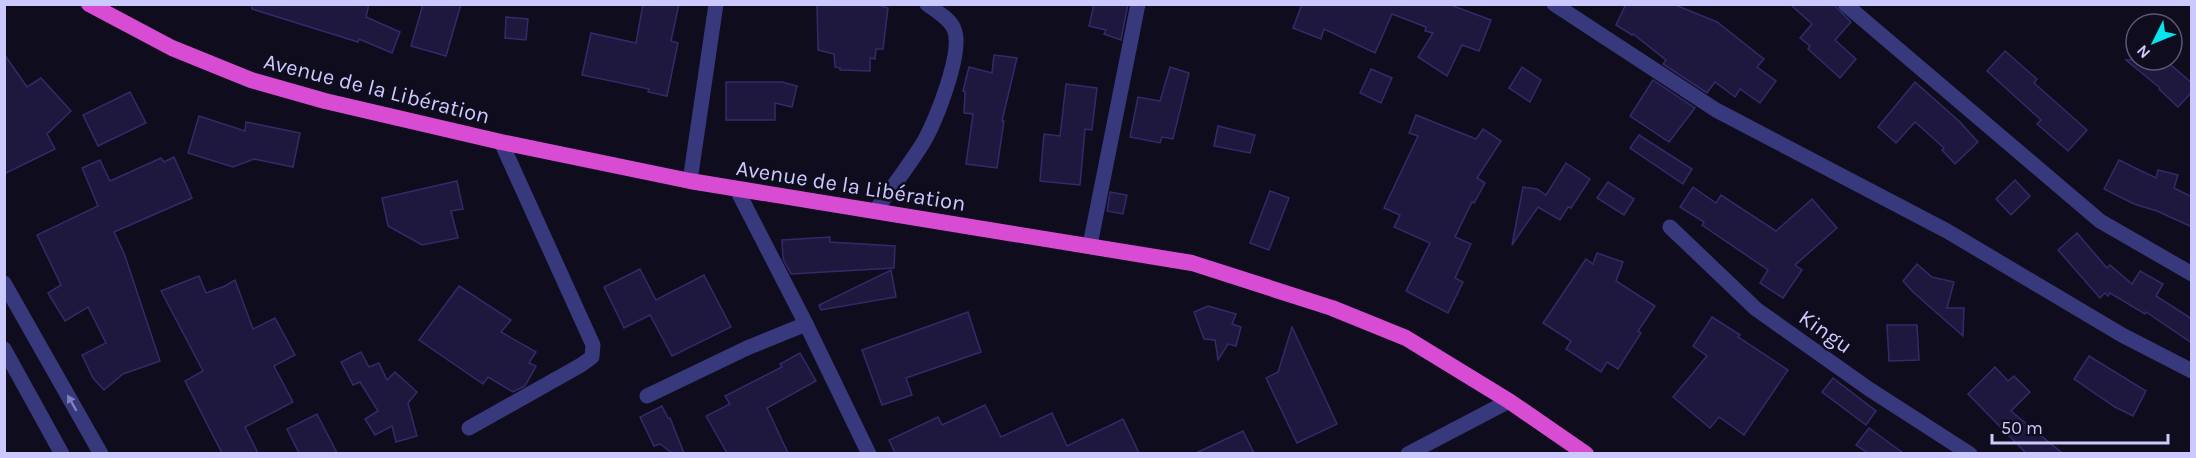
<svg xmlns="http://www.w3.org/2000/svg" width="2196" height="458" viewBox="0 0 2196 458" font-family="Karla,sans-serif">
  <rect width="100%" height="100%" fill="#0e0c1d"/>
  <g fill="#1e183e" stroke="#332b69" stroke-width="1.5">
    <polygon points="252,4 369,4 366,17 400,32 392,53 359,39 358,42 252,9"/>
    <polygon points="423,4 461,4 446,56 411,46"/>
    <polygon points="643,4 679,4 671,41 678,43 667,96 648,92 649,89 582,75 591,33 636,43"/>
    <polygon points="817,4 875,4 888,8 883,49 876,49 875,59 870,58 870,71 840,70 840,68 835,67 834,54 818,50"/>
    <polygon points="1094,4 1128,4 1121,40 1104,34 1106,30 1089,26"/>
    <polygon points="1302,4 1448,4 1491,20 1479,51 1462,45 1447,76 1418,57 1433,33 1425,31 1426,27 1392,14 1375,53 1324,29 1321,39 1293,28"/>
    <polygon points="1626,4 1673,4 1717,22 1764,59 1757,67 1776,81 1760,103 1740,89 1735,97 1715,82 1707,93 1663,64 1666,60 1633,34 1632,35 1616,25"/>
    <polygon points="1790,4 1833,4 1851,22 1835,40 1856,59 1840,78 1808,49 1810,46 1800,38 1812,24"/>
    <polygon points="506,17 528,19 526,40 505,38"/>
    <polygon points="2005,51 2037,79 2034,83 2087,130 2068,151 2037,124 2041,120 1987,71"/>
    <polygon points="4,54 27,87 41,78 71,111 47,134 55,149 4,174"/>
    <polygon points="994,55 1017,58 1002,121 1004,121 997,168 966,164 973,114 964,113 965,92 963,91 969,67 992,73"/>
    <polygon points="2126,60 2165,60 2192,83 2192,92 2178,107 2159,89 2160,88"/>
    <polygon points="1170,67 1189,73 1173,139 1162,137 1160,143 1130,137 1138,97 1160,101"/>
    <polygon points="1522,67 1541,80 1530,102 1509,88"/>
    <polygon points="1371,69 1392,78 1381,103 1360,93"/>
    <polygon points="1653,80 1695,108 1669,142 1630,116"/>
    <polygon points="726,82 782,82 797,86 792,107 775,103 775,120 726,120"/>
    <polygon points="1915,82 1960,122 1978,142 1955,164 1942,150 1944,148 1915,122 1896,143 1878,127"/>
    <polygon points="1066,84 1097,88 1092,130 1085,129 1080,185 1040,181 1044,134 1060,136"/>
    <polygon points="130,92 146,123 98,146 83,115"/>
    <polygon points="1416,115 1476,139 1483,129 1501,141 1477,178 1485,183 1474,203 1472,202 1455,237 1471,244 1455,278 1463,282 1448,313 1406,291 1430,243 1394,227 1400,215 1384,208 1418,136 1409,133"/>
    <polygon points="199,116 245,131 246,122 300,133 293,167 254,159 233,167 188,153"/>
    <polygon points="1218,126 1255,135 1250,153 1214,146"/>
    <polygon points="1639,135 1692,169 1683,184 1630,148"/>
    <polygon points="174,157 192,198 114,232 124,253 160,361 123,374 104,390 93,378 82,355 106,343 88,307 65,321 48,293 61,285 37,235 98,206 82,168 100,160 110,181 161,158 164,162"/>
    <polygon points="2119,160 2156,178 2158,170 2178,175 2174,188 2192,197 2192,227 2157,211 2134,204 2104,189"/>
    <polygon points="1566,163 1590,179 1571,208 1568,207 1560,220 1538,207 1512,245 1523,187 1537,189 1546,195"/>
    <polygon points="2015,180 2030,196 2011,215 1996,199"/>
    <polygon points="457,181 463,209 451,211 458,238 422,245 388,226 382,198"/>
    <polygon points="1608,182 1634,199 1624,215 1597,198"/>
    <polygon points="1693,187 1716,203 1721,195 1776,231 1812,199 1837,228 1795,265 1802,270 1783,298 1760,283 1768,270 1702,225 1704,222 1680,207"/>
    <polygon points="1270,191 1289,198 1269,250 1250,243"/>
    <polygon points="1110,192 1127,195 1123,214 1107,211"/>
    <polygon points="2077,233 2107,268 2110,265 2132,284 2140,271 2163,284 2156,296 2192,319 2192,343 2146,312 2145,314 2110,293 2108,296 2105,293 2100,298 2058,250"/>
    <polygon points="830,237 830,242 895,246 894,268 791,274 783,259 782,240"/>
    <polygon points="1597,253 1623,262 1616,281 1655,306 1638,331 1641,333 1618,369 1607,362 1601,372 1566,349 1571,341 1543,323 1586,259 1593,264"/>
    <polygon points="1917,264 1932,277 1954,282 1947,308 1964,308 1963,336 1913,292 1903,281"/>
    <polygon points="640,269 656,300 704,275 731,327 672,356 650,315 624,328 604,287"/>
    <polygon points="891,270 896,297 821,310 819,305"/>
    <polygon points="199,276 206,293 225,286 235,280 253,329 275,318 295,355 274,366 293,402 245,427 258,453 222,453 185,381 203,371 161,291"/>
    <polygon points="459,286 511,320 501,332 536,352 529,363 536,366 525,386 513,392 488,377 483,384 419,340"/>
    <polygon points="1208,306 1236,314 1232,324 1241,327 1236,346 1228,344 1218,360 1215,340 1204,339 1194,312"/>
    <polygon points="968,312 981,352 906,378 912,395 882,405 862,350"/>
    <polygon points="1712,317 1740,335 1738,337 1788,370 1744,435 1719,417 1710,428 1673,397 1707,356 1693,346"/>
    <polygon points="1887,325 1917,325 1919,360 1889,361"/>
    <polygon points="1292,327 1337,424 1297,443 1266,378 1278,372"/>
    <polygon points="361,352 369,367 379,363 387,380 395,372 417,392 408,403 417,436 396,442 392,426 375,435 365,419 378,411 360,382 353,385 341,362"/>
    <polygon points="800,353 816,381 767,408 788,453 727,453 706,416 730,404 725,396 782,367 780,364"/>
    <polygon points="2089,356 2146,391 2133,416 2115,407 2074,379"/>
    <polygon points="1995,367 2008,381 2014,376 2030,392 2011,411 2062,453 2026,453 1968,394"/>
    <polygon points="1833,378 1876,411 1866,425 1822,392"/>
    <polygon points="985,405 1001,437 1052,413 1067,446 1123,419 1139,453 895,453 889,440 938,417 942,425"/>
    <polygon points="662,406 668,418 670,418 684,453 672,453 660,444 654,446 640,417"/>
    <polygon points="317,414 337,453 299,453 287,429"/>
    <polygon points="1869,428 1903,453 1868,453 1856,445"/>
    <polygon points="1243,431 1254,453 1196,453"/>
  </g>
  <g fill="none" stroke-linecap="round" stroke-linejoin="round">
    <g stroke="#38397c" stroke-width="15">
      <polyline points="1554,4 1716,110 1947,231 2122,335 2192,371"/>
      <polyline points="1845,4 2100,221 2192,274"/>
      <polyline points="690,181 716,4"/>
      <polyline points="737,190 806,324 869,454"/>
      <path d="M875 211C891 189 908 167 923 143 935 123 964 51 954 29 950 19 936 11 927 4"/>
      <polyline points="1670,227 1756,309 1869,389 1970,454"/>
      <polyline points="1090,245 1138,4"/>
      <polyline points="4,283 101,454"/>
      <polyline points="4,349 62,454"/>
      <polyline points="647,396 747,348 806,324"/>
      <polyline points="469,428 581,365 592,357 593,345 501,142"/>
      <polyline points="1408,454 1509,401"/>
    </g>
    <polyline stroke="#d74cd2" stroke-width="16" points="89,4 172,48 251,80 325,101 501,142 690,181 1192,263 1332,308 1406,338 1509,401 1586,454"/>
  </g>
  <defs><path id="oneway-solid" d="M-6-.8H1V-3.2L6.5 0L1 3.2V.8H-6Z" transform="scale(1.5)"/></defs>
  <use fill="#8281bd" href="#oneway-solid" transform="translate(72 403) rotate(-120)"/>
  <g text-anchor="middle" stroke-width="5" stroke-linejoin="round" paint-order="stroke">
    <g font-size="22" fill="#ccc9fe" stroke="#0e0c1d">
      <text transform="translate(377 88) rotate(14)" y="8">Avenue de la Libération</text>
      <text transform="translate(851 185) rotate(9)" y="8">Avenue de la Libération</text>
      <text transform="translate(1826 331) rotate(35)" y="8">Kingu</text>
    </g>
  </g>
  <rect width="2196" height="458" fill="none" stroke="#ccc9fe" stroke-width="12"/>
  <g transform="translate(2154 42) rotate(227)"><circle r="28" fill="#0e0c1d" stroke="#5a5877" stroke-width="1.5"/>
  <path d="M0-4.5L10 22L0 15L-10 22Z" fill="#04e6ef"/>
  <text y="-9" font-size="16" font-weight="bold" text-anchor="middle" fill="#ccc9fe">N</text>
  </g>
  <path d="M1992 434v9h176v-9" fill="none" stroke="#ccc9fe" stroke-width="3"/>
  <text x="2001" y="434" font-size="18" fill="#ccc9fe" stroke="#0e0c1d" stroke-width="4.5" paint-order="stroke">50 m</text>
</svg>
